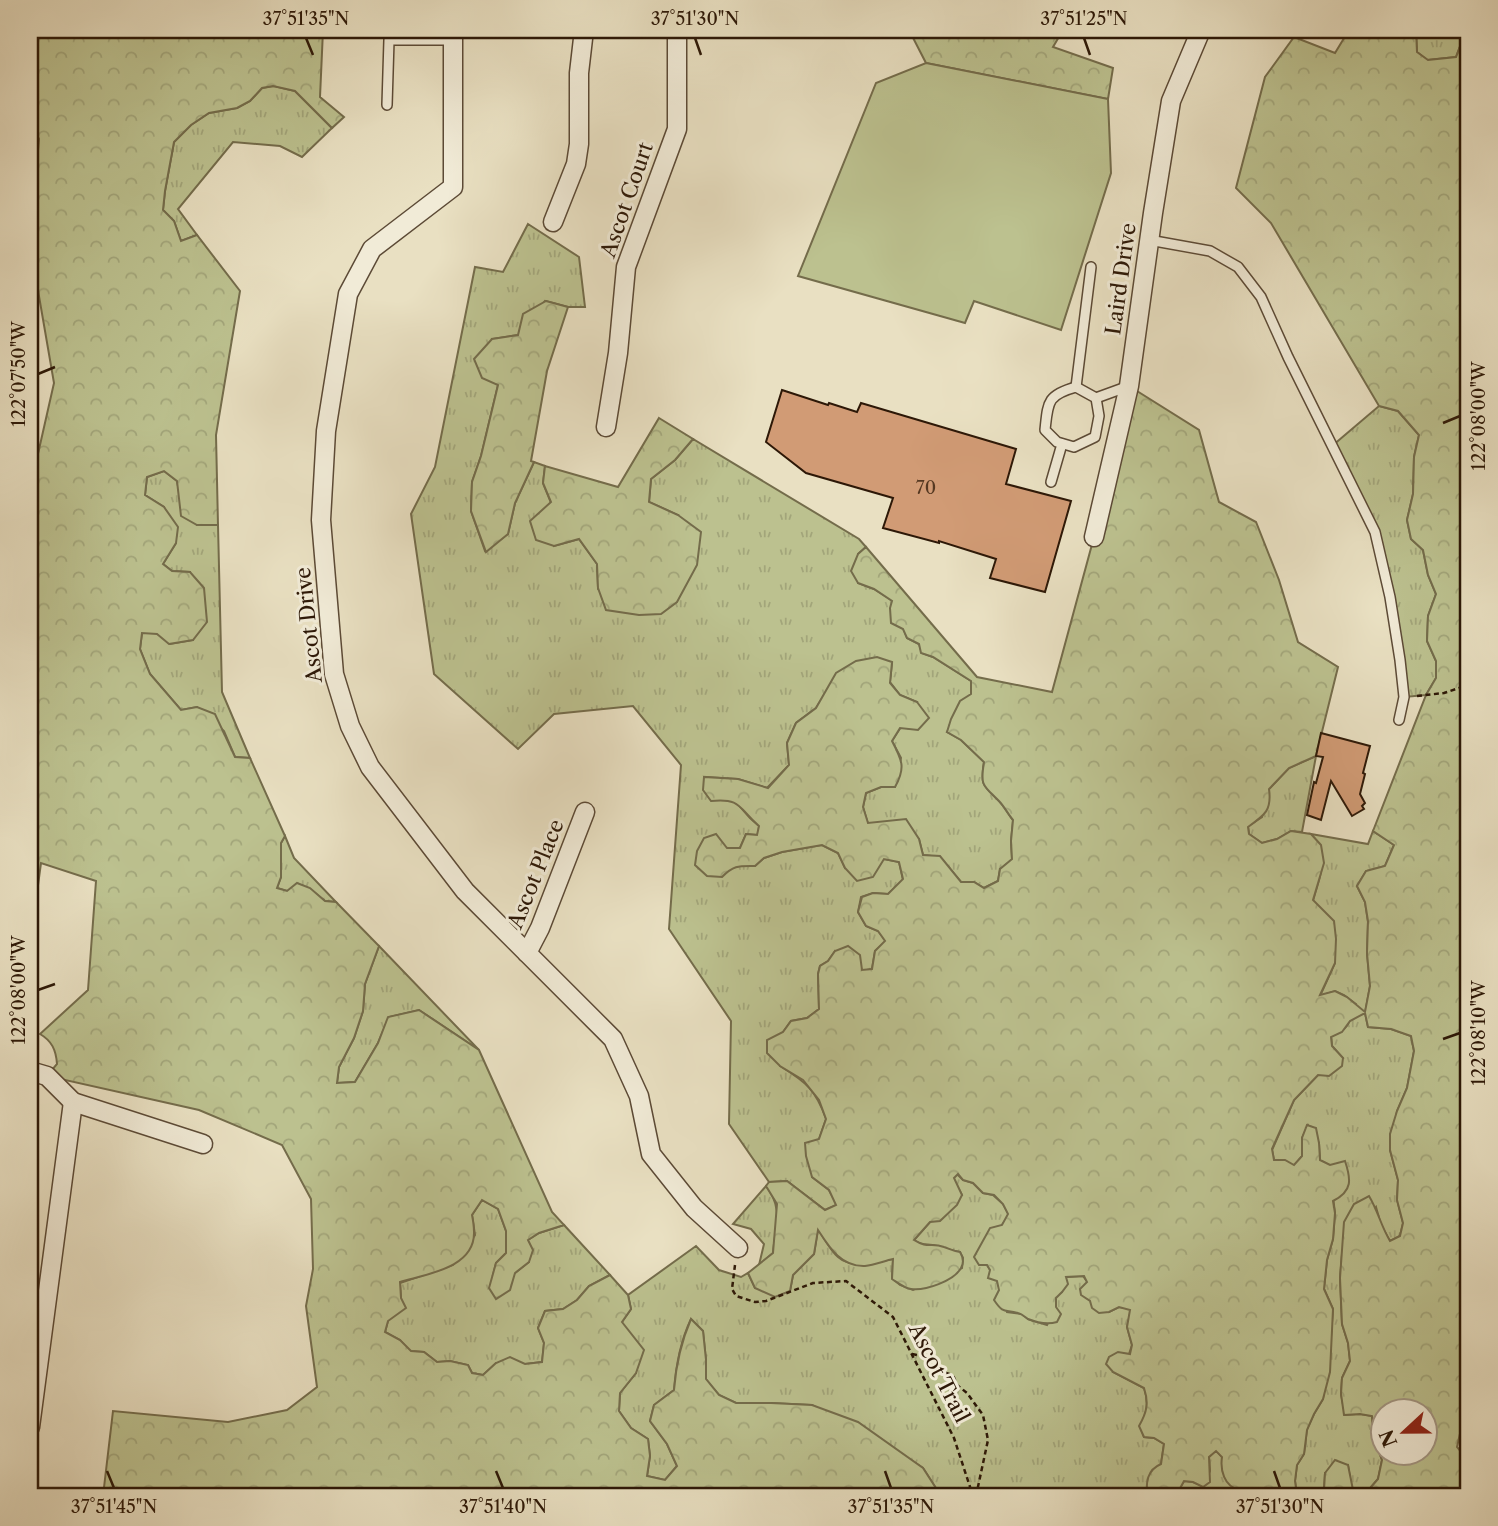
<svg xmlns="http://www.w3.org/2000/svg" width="1498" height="1526" viewBox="0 0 1498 1526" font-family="'Libre Caslon Text',serif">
  <defs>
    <pattern id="grass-tufts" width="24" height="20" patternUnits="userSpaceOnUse" patternTransform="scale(1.75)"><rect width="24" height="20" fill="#bcc18f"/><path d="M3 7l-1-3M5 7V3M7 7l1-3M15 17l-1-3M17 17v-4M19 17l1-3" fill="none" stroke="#a2a57a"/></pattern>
    <pattern id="forest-crowns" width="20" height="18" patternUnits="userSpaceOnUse" patternTransform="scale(1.75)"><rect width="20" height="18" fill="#bcc18f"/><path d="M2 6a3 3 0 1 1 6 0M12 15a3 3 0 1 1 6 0" fill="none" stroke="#a2a57a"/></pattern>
  </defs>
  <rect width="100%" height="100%" fill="#e9e0c2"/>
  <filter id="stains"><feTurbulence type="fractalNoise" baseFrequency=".00286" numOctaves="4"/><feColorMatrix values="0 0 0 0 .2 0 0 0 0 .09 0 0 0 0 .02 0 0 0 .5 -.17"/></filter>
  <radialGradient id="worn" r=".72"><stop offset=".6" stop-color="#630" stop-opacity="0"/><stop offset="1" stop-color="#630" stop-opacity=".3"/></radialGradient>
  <g fill="url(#grass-tufts)" stroke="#746c4b" stroke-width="2">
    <polygon points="1416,30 1457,30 1462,41 1456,57 1427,60 1417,52"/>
    <polygon points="274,86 295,91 332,128 302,157 280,146 233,142 178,209 197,235 181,241 174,221 163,210 165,191 174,142 191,125 209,113 237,108 250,101 262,88"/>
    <path d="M528 224 579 257 585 307H568L545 301 518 335 492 339 498 385 481 456 472 482 471 511 485 551 508 534 515 503 534 462 545 466 543 483 551 503 554 546 579 539 597 564 598 588 678 515 649 502 651 479 675 460 693 439 859 539 866 547 858 554V583L874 589 893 601 907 638 919 644 922 653 933 657 971 681V695L947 732 961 740 984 762C980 786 983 785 999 801 1004 806 1008 814 1013 820L1011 841 1012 860 1000 869 998 881 984 888 974 882H961L940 857 923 855 919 839 868 824 863 807 866 793 881 787H895L901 758 892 741 917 702 900 695 890 682 892 663 826 692 816 708 796 723 787 743 789 765 767 788 738 779 705 777 726 800 736 802 750 818 759 826 758 835 746 834 740 848H727L730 868 739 866H755L764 858 782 852 822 845 838 853 845 868 884 859 899 862 903 880 888 894 873 893 861 897 858 912 866 926 878 931 886 941 875 951 872 969 862 971 835 951 828 961 820 966 818 974 819 1009 807 1018 791 1021 783 1032 780 1066C806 1082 816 1090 826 1119L819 1139 812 1177 829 1190 837 1205 825 1210 787 1181 769 1182 729 1124 731 1021 669 929 681 765 633 706 554 714 518 749 434 674 411 514 435 467 475 267 503 272Z"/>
    <polygon points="1379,406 1398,411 1419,435 1414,457 1413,494 1407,520 1411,539 1423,550 1428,575 1436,594 1428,616 1427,641 1436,661 1436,678 1426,695 1404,697 1375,532 1332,446"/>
    <polygon points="164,471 177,481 180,497 197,525 218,525 222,692 250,758 235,757 224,731 197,707 181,710 150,674 140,649 142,633 157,633 170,644 193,640 190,572 172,571 163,564 176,543 164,507 145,495 147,477"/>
    <polygon points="1316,756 1302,832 1291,831 1277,839 1262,843 1249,834 1248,826 1262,817 1269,789 1289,768"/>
    <path d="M1373 831 1394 845 1385 866 1366 871 1357 886 1365 902 1368 922 1367 954 1370 986 1365 1013 1368 1027 1391 1029 1411 1036 1414 1051 1407 1088 1397 1111 1390 1150 1398 1180 1397 1200 1403 1223 1400 1236 1390 1241 1381 1225 1376 1207 1342 1254 1340 1278 1342 1324 1348 1343 1350 1361 1342 1378 1341 1394 1345 1415 1360 1414 1372 1416 1374 1438 1382 1460 1378 1479 1365 1494 1352 1490 1348 1465 1325 1473 1324 1490 1316 1496H1297L1295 1481 1297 1465 1304 1454 1307 1429 1314 1414 1323 1399 1331 1337 1333 1309 1324 1289 1327 1260 1333 1239 1335 1213 1329 1165 1320 1160 1319 1143 1308 1125 1302 1138V1156L1294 1166 1274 1160 1272 1150 1294 1100 1319 1074 1343 1058 1332 1046 1331 1036C1349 1030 1350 1021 1356 1004L1344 995 1335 991 1320 996 1335 963 1322 911 1313 901C1320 874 1331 857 1311 834L1368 844Z"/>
    <polygon points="285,836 294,858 336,902 325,901 310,889 287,891 277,888 281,877 281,843"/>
    <polygon points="379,946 479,1050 419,1010 389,1017 378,1043 355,1082 337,1083 339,1067 354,1038 363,1011 365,984"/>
    <path d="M957 1174 963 1180 973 1183 983 1193 993 1195 1003 1204 1009 1215 1002 1225 987 1265 997 1281 1007 1312 1022 1314 1028 1319 1047 1325 1056 1307 1055 1297 1062 1292 1066 1277 1083 1276 1109 1312 1119 1307 1131 1309 1127 1327 1132 1345 1129 1354 1113 1372 1144 1388C1149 1403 1147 1413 1140 1426L1144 1437 1154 1438 1164 1444 1161 1464 1147 1488V1496H941L923 1468 897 1451 812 1405 771 1403H736L719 1395 706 1380V1360L703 1331 691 1319C680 1342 676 1365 674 1390L654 1405 650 1421 667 1444 677 1466 665 1480 647 1476 650 1456 648 1439 631 1428 619 1411 620 1393 636 1373 622 1322 631 1309 628 1295 696 1246 719 1270 741 1277 748 1273 755 1288 790 1291 793 1275 814 1254 818 1229C824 1238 830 1250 838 1257 851 1269 878 1262 893 1259L892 1278 900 1285 913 1290 962 1268 963 1258 960 1252C952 1251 945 1248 937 1246 926 1243 925 1247 914 1240L930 1222 962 1195 953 1178Z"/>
    <path d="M766 1186C784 1209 775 1226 773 1253L759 1265 764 1244 751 1229 733 1224Z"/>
    <polygon points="482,1200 498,1209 506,1231 506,1253 496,1263 493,1275 515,1273 529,1262 528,1240 539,1233 564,1225 610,1275 589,1286 577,1300 563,1309 545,1311 538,1328 544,1343 542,1362 525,1364 496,1363 483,1375 472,1373 468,1365 450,1361 437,1362 424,1352 410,1351 400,1340 385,1332 388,1321 401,1298 400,1283 453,1265 475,1235 472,1215"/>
    <polygon points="1216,1450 1222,1457 1237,1490 1248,1490 1247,1496 1178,1496 1179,1490 1184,1481 1193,1482 1203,1486 1210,1471 1209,1457"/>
  </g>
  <g fill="url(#forest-crowns)" stroke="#746c4b" stroke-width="2" fill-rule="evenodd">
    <path d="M30 30H255L262 37 269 30H323L320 97 344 117 332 128 295 91 273 86 262 88 250 101 237 108 209 113 191 125 174 142 165 191 163 210 174 221 181 241 197 235 240 291 216 435 218 525H197L181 516 177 481 164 471 147 477 145 495 164 507 178 527 176 543 163 564 172 571 190 572 204 588 207 622 193 640 169 644 157 634 142 633 140 649 150 674 181 710 197 707 215 714 235 757 250 758 285 836 281 843V877L277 888 287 891 297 883 310 888 325 901 336 902 379 946 365 984 363 1011 354 1038 339 1067 337 1083 355 1082 378 1043 388 1017 419 1010 479 1050 552 1212 564 1225 539 1233 528 1240 533 1250 529 1262 515 1273 510 1290 496 1299 489 1288 496 1263 506 1253V1231L498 1209 482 1200 472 1215C473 1220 474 1226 474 1232 475 1268 427 1274 400 1282L401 1298 406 1308 388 1321 385 1332 400 1340 411 1351 424 1352 437 1362 450 1361 468 1365 472 1373 483 1375 496 1363 510 1357 525 1364 542 1362 544 1343 538 1328 545 1311 563 1309 577 1300 589 1286 610 1275 628 1295 631 1309 622 1322 644 1350 636 1373 620 1393 619 1411 631 1428 648 1439 650 1456 647 1476 665 1480 677 1466 667 1444 650 1421 654 1405 674 1390C676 1364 681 1342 691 1319L703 1331 706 1360V1379L719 1395 736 1403H771L812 1405 858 1422 923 1468 941 1496H103L113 1411 228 1422 287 1410 317 1387 306 1306 313 1269 311 1199 282 1145 199 1110 47 1076 57 1064C56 1050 52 1041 40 1034L88 990 96 881 41 863 30 944V496L33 476 54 383 30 244 39 139 30 120Z"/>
    <polygon points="909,30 1063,30 1053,47 1113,68 1108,99 926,63"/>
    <path d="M1349 30H1416L1417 52 1428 60 1456 57 1462 41 1457 30H1468V1416L1461 1429 1457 1447 1468 1460V1496H1316L1324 1490 1325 1473 1335 1460 1348 1465 1353 1490 1365 1494 1378 1479 1382 1460 1374 1438 1372 1416 1360 1414 1344 1415 1341 1394 1342 1378 1350 1361 1348 1343 1342 1324 1340 1278 1344 1222 1354 1204 1369 1196C1378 1211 1381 1226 1390 1241L1400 1236 1403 1223 1397 1200 1398 1180 1390 1150V1134L1397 1111 1407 1088 1414 1051 1411 1036 1391 1029 1368 1027 1365 1013 1350 1021 1342 1032 1331 1037 1332 1046 1343 1058 1342 1066 1329 1076 1318 1075 1294 1100 1272 1149 1274 1160H1285L1294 1165 1302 1156V1138L1307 1125 1316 1128 1319 1143 1320 1160 1330 1165 1345 1161C1351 1179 1353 1191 1333 1201L1335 1213 1333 1239 1327 1260 1324 1289 1333 1309 1330 1372 1323 1399 1314 1414 1307 1430 1304 1454 1297 1465 1295 1481 1297 1495 1300 1496H1267L1268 1494C1255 1488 1251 1493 1239 1490 1224 1486 1220 1470 1222 1457L1216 1451 1209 1457 1210 1482 1203 1487 1193 1482 1184 1481 1179 1490 1178 1496H1147C1146 1482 1147 1470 1161 1464L1164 1444 1154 1438 1144 1437 1139 1426C1147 1412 1149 1403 1144 1388L1113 1372 1106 1364 1109 1357 1118 1352 1130 1354 1132 1345 1127 1327 1130 1310 1119 1307 1109 1312 1099 1313 1092 1308 1090 1301 1081 1295 1080 1289 1087 1282 1084 1276 1066 1277 1068 1284 1062 1292 1056 1298V1307L1061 1314 1057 1322C1047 1325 1038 1323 1028 1319 1025 1317 1022 1314 1018 1313 1005 1309 1004 1315 994 1300L999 1290 997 1281 988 1278 990 1270 987 1265H979L974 1257 990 1228 1002 1225 1008 1214 1003 1204 994 1195 983 1193 973 1183 963 1180 958 1174 954 1178 962 1195 957 1205 940 1221 930 1222 914 1240C928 1249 931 1242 944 1247 950 1249 953 1251 960 1252 963 1257 964 1263 961 1268 954 1281 925 1291 911 1289 904 1288 898 1283 892 1279L893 1259C884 1261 874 1265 865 1266 841 1267 829 1247 818 1230L814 1254 793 1275 790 1291 775 1297 755 1288 748 1273 773 1253 777 1204 766 1186 769 1182 787 1181 825 1210 836 1205 829 1190 812 1177 806 1156 805 1143 819 1139 826 1119 819 1100 803 1080 780 1066 767 1053V1040L783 1032 791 1021 807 1018 819 1009 818 974 820 966 828 961 835 951 848 946 860 955 862 970 872 969 875 951 885 941 878 931 866 926 858 912 862 897 873 893 888 894 903 879 899 862 884 859 873 877 857 881 845 868 838 853 822 845 782 852 764 858 755 866C739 866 734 865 722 877L707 876 695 865 697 851 704 838 716 834 727 848H740L746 834 757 835 759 826C738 808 742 798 711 801L703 790 704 777 738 779 768 788 789 765 787 743 796 723 816 708 836 673 856 661 877 657 892 662 890 683 900 695 917 702 929 718 918 730 900 728 892 741C902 760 906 768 895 787H881L866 793 863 807 868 823 906 819 919 839 923 855 940 856 961 882H974L984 888 998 881 1000 869 1012 859 1011 841 1013 820C1008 814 1004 806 999 801 983 785 980 786 984 762L961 740 947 732 951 719 960 701 971 694V681L933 657 921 653 919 644 907 638 903 629 891 623 890 608 892 601 874 589 858 583 851 571 858 554 866 547 977 677 1052 692 1094 537 1129 386 1199 430 1219 502 1256 522 1279 580 1298 642 1338 667 1316 756 1289 768 1269 789C1272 810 1265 815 1248 827L1249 834 1262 843 1277 839 1291 831 1311 834 1321 845 1324 863 1313 900 1334 921 1336 939 1335 963 1320 995 1335 991 1347 997 1365 1012 1370 986 1367 953 1368 921 1365 902 1357 886 1366 871 1385 866 1394 845 1373 831 1426 695 1436 678V661L1427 641 1428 616 1436 594 1428 575 1423 550 1411 539 1407 520 1413 494 1414 457 1419 435 1398 411 1379 406 1271 223 1236 188 1265 77 1294 37 1335 53ZM1382 1410H1424V1452H1382Z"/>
    <polygon points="546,301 568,307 547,371 531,461 534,462 515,503 508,534 486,552 471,511 472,482 481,456 498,385 482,378 474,359 492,339 518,335 523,314"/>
    <polygon points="659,418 693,439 675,460 651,479 649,502 678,515 701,532 697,565 677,602 661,614 639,615 606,610 598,588 597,564 579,539 554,546 536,540 530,521 551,502 543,483 545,466 618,487"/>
  </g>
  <polygon fill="#bcc18f" stroke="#746c4b" stroke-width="2" points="926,63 1108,99 1111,173 1061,330 974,301 965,323 798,276 876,83"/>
  <g fill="#d19b75" stroke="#2d1807" stroke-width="2">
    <polygon points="782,390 828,405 829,403 857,412 861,403 1016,449 1006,484 1071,501 1045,592 990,578 996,559 939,541 939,543 883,528 893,498 806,473 766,442"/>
    <polygon points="1321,733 1370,746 1363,773 1365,774 1360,794 1365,803 1362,806 1364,809 1352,816 1331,781 1321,820 1307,815 1314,782 1316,783 1323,757 1316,756"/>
  </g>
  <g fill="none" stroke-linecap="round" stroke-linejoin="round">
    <g stroke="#5c4a36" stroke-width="12">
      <g id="lane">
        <polyline points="387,105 389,40 453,40"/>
        <polyline points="1149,240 1210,251 1238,267 1261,297 1288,357 1375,532 1390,597 1400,660 1404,697 1399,720"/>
        <path d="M1076 387 1096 398 1099 416 1095 437 1074 447 1057 442 1045 430C1048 402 1047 395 1076 387Z"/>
        <polyline points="1076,387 1091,267"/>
        <polyline points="1096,398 1129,386"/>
        <polyline points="1051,482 1062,444"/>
      </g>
    </g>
    <g stroke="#5c4a36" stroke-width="21">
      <g id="street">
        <polyline points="453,30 453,187 372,249 348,294 326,431 321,520 334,674 350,726 370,767 465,891 613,1039 639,1096 651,1154 694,1208 738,1248"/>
        <polyline points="553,222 576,164 579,144 579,73 584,30"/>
        <polyline points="606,427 618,353 626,267 677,129 677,30"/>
        <polyline points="1094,537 1129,386 1153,213 1171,101 1201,30"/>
        <polyline points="527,953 540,928 585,812"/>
        <polyline points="30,1071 47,1076 73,1102 203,1144"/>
        <polyline points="30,1427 73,1102"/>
      </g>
    </g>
    <g stroke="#2d1807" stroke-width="2.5" stroke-dasharray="5 3.5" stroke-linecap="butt">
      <polyline points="1417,696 1444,693 1468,685"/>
      <polyline points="735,1265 732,1289 736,1296 755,1302 766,1301 813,1283 846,1281 893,1317 954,1438 973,1496"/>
      <polyline points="912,1354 927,1357 942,1365 943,1372 953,1375 957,1385 967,1393 983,1415 988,1440 976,1496"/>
    </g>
    <use href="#lane" stroke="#f1ebd7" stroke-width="9"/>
    <use href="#street" stroke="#f1ebd7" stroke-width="18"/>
  </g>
  <path fill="none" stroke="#2d1807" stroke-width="2.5" d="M306 38 313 55M695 38 701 55M1084 38 1090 55M38 374 55 367M1443 423 1460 416M38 990 55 984M1443 1039 1460 1033M107 1471 114 1488M496 1471 503 1488M885 1471 891 1488M1274 1471 1280 1488"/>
  <g text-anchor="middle" stroke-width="6" stroke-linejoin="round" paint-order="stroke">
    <g font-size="18" fill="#563922">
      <text x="926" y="494">70</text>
    </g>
    <g font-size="21" fill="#2d1807" stroke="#f1ebd7">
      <text transform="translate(627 200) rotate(-71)" y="7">Ascot Court</text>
      <text transform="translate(1121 279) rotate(-82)" y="7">Laird Drive</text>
      <text transform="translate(309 625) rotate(-96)" y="7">Ascot Drive</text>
      <text transform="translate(536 874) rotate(-68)" y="7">Ascot Place</text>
      <text transform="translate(939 1373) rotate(63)" y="7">Ascot Trail</text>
    </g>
  </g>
  <rect width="1498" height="1526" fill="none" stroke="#e9e0c2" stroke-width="77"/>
  <g transform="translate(1404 1432) rotate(248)"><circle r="33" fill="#f1ebd7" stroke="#a39784" stroke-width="2"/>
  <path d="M0-5L12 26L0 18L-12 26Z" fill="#8f2418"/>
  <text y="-10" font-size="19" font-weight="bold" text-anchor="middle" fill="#2d1807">N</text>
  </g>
  <rect x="38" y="38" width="1422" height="1450" fill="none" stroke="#2d1807" stroke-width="2.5"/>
  <g font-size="18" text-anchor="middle" fill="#2d1807">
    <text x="306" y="25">37°51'35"N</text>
    <text x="695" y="25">37°51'30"N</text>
    <text x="1084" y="25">37°51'25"N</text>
    <text transform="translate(19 374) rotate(-90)" y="6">122°07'50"W</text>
    <text transform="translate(1479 416) rotate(-90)" y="6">122°08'00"W</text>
    <text transform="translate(19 990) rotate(-90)" y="6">122°08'00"W</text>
    <text transform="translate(1479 1033) rotate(-90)" y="6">122°08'10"W</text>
    <text x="114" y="1513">37°51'45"N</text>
    <text x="503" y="1513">37°51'40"N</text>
    <text x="891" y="1513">37°51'35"N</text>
    <text x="1280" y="1513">37°51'30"N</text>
  </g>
  <rect width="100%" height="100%" filter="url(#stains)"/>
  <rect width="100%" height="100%" fill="url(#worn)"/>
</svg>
